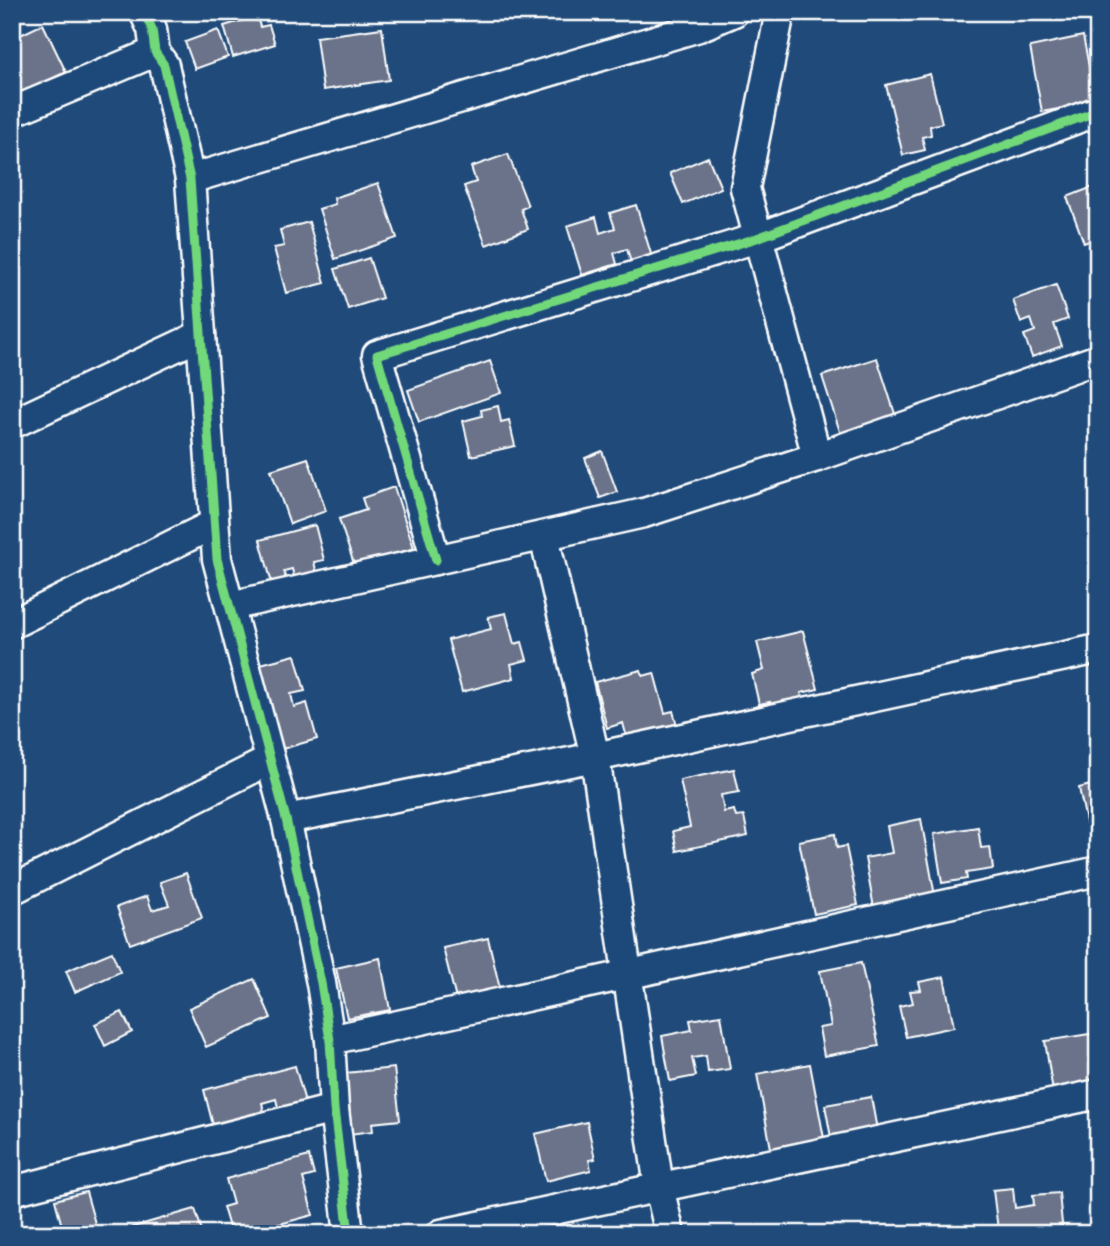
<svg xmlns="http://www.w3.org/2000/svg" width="1110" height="1246" viewBox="0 0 1110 1246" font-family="'Gochi Hand',sans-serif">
  <rect width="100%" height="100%" fill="#1f4a7a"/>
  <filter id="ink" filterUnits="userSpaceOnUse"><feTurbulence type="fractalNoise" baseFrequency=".0143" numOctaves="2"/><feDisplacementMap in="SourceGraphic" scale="14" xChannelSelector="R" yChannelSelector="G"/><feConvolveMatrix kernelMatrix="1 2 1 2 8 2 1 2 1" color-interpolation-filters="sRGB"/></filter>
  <g filter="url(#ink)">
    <g fill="#6a738a" stroke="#fff" stroke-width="2">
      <polygon points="257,16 260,27 269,25 275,44 233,57 224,26"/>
      <polygon points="43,24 66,72 12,98 12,39"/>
      <polygon points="382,28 389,80 323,90 316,37"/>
      <polygon points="218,30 228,57 195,69 185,42"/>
      <polygon points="1083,36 1096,102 1042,112 1030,47"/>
      <polygon points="930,74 942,123 930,126 931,135 922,137 925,150 903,155 886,85"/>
      <polygon points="508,154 528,206 521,209 528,229 486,245 464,186 476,182 471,167"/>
      <polygon points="708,157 721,188 683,204 670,173"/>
      <polygon points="378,183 397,238 335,259 319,209 335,204 334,198"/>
      <polygon points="1098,185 1098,232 1095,233 1097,238 1084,243 1067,197"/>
      <polygon points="636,205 652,257 631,263 627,249 614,253 617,264 582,275 567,226 596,217 600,233 615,228 610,213"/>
      <polygon points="309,222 325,283 286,293 274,248 284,246 280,230"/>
      <polygon points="369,258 382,298 348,309 335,269"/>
      <polygon points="1056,285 1068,319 1054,324 1062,346 1032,357 1024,335 1035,331 1031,319 1021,323 1013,300"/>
      <polygon points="877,358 898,423 843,441 822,376"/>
      <polygon points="490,361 501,393 419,422 408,390"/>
      <polygon points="498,406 501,422 509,420 515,446 471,456 463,421 482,416 481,410"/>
      <polygon points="602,451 617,492 600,498 585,458"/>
      <polygon points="308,458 326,511 290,524 271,470"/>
      <polygon points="394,487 414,548 355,567 339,519 366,510 362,498"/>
      <polygon points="315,525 324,560 314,562 317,574 295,581 292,569 284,571 287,584 273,587 260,540"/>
      <polygon points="506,613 514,644 522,642 527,660 511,664 514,678 462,692 448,640 491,629 488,617"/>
      <polygon points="803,631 818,689 801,693 804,706 773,714 770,702 759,704 752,674 764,670 757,642"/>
      <polygon points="295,655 305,691 291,694 294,707 307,703 317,739 275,751 253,666"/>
      <polygon points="641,670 643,676 654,673 665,713 673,711 678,729 628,742 623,723 607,728 595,682"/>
      <polygon points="734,769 739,792 721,795 724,812 734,810 736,817 744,816 748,836 677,851 673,831 690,827 680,780"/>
      <polygon points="1098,783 1098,824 1087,826 1079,788"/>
      <polygon points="921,819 935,896 874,908 865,858 892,853 887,826"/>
      <polygon points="978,827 981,848 990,847 993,869 966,873 967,879 942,883 934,834"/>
      <polygon points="835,834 837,848 846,846 858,905 814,914 799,841"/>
      <polygon points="186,873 202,918 130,944 117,907 147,896 152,910 169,905 160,882"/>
      <polygon points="488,938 500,989 456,999 443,948"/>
      <polygon points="112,952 120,972 75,992 66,971"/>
      <polygon points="380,958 390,1010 347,1018 336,968"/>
      <polygon points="861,963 879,1046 824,1056 819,1028 831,1026 820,971"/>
      <polygon points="944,977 954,1027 906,1037 899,1006 913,1003 910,991 921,990 919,982"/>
      <polygon points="254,979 271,1018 206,1047 189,1008"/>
      <polygon points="122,1012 132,1032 105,1046 95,1024"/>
      <polygon points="721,1015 730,1069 708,1072 706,1056 692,1058 696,1076 670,1081 662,1036 692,1030 690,1020"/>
      <polygon points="1096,1033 1098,1085 1053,1092 1045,1041"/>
      <polygon points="810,1064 826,1149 773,1159 757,1074"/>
      <polygon points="295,1066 307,1109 280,1116 276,1099 262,1103 266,1120 215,1133 204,1090"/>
      <polygon points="394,1068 400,1120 372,1123 373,1131 342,1135 336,1074"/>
      <polygon points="871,1097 878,1135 832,1143 825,1105"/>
      <polygon points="587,1122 595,1159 589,1160 591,1170 546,1181 535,1134"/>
      <polygon points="309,1156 314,1175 303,1178 313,1215 242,1234 231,1234 223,1207 233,1204 226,1179"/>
      <polygon points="1013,1188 1015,1208 1034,1205 1033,1195 1059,1193 1063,1234 1016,1234 1015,1228 998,1230 993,1190"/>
      <polygon points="86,1192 98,1234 64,1234 55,1200"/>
      <polygon points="195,1209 203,1234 112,1233"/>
    </g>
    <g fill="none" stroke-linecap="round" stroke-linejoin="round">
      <g stroke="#fff" stroke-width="33">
        <g id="street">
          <polyline points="144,12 152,29 155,52 164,65 190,179 217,559 286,819 321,983 330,1040 334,1109 349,1234"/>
          <polyline points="780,12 745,188 817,457"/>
          <polyline points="12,112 155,52"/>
          <polyline points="190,179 699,27 734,12"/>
          <polyline points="12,424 201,335"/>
          <polyline points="544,536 595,757 659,1187 670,1234"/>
          <polyline points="436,560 377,355 757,238 1098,111"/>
          <polyline points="230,606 644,513 817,457 1098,359"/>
          <polyline points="12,624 214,524"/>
          <polyline points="286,819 595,757 1098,649"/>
          <polyline points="12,890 270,760"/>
          <polyline points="330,1040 1098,871"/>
          <polyline points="12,1191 334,1109"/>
          <polyline points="441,1234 1098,1094"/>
        </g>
      </g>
      <use href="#street" stroke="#1f4a7a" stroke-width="28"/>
      <g stroke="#1f4a7a" stroke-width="13">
        <g id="cycleway">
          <polyline points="144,12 152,29 155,52 164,65 190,179 217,559 286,819 321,983 330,1040 334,1109 349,1234"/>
          <polyline points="436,560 377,355 757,238 1098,111"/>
        </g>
      </g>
      <use href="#cycleway" stroke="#71d979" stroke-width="9"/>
    </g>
  </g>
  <rect width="1110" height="1246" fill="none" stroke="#1f4a7a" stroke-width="42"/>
  <rect x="21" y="21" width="1068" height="1204" fill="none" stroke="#fff" stroke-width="2.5" filter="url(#ink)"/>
</svg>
